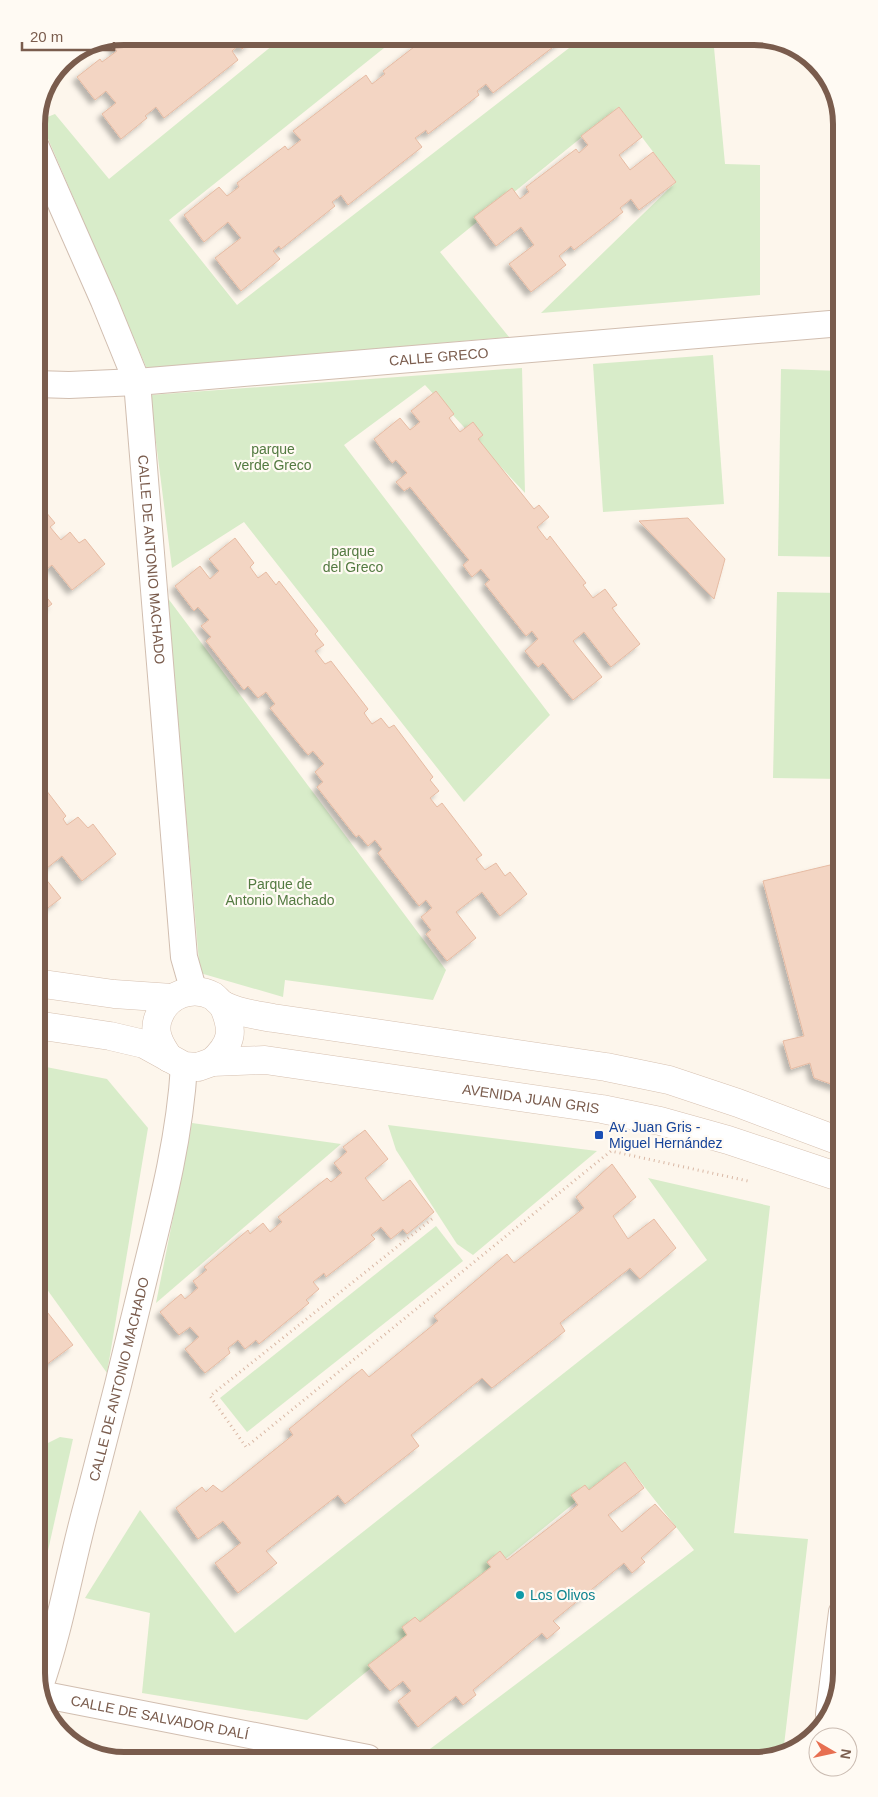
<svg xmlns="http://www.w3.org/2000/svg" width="878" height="1797" viewBox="0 0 878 1797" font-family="Helvetica,sans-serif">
  <defs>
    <filter id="shadow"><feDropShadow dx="-4.5" dy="4.5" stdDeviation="2.5" flood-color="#0004"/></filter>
  </defs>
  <rect width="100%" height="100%" fill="#fdf6ec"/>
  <g fill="#d8ecc9">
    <polygon points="713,37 725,164 760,165 760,295 541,313 676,182 619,107 440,252 509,337 147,369 40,120 55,114 109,179 278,41 394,40 169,220 237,305 582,38"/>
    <polygon points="713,355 724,504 603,512 593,364"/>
    <polygon points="522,368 525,493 425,385 344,445 550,715 464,802 244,522 172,568 150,395"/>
    <polygon points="781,369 842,371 842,557 778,556"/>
    <polygon points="777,592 842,593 842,779 773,778"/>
    <polygon points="167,597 446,970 433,1000 285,980 283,997 200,973"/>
    <polygon points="36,1065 107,1079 148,1128 107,1373 36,1274"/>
    <polygon points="192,1123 341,1144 156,1303"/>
    <polygon points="388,1125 597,1151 473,1255 457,1244 396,1150"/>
    <polygon points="648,1178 770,1206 734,1533 808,1539 783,1754 434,1758 422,1755 694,1550 625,1462 307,1720 142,1693 150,1613 85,1598 140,1510 235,1633 707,1260"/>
    <polygon points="436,1226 463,1261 247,1432 220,1398"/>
    <polygon points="60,1437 73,1439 36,1604 36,1449"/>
  </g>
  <g fill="#f3d5c3" stroke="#e6bba3" filter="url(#shadow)">
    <polygon points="565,38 493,93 486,84 477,91 479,95 428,134 426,130 415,138 422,147 348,205 341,195 332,202 335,206 281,249 279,246 273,251 280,259 241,291 215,258 241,238 228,222 204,242 184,215 219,187 227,196 239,187 237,183 285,146 288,150 301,140 293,131 366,75 372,84 385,74 383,71 423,40"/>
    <polygon points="252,41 242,49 239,45 232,51 238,60 164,118 156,107 145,116 147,118 121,139 102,114 116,103 106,91 95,100 77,77 100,59 102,62 117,51 110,43"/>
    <polygon points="619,107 642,137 619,155 630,170 653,152 676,182 639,210 631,199 620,208 623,212 574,250 571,246 559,256 566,265 531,292 509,264 534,245 521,227 496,246 474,217 512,188 520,199 529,192 526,187 576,149 579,153 588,145 581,136"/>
    <polygon points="436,391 454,414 449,418 460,432 473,422 483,435 478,439 534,509 539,505 549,517 537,527 547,540 550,536 586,583 583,585 593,598 605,589 617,605 612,608 640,644 611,667 584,632 573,641 602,677 573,700 543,663 538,667 525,651 538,639 532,631 526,636 485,584 490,580 481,569 472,577 463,565 469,560 410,487 404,491 396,482 407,473 396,460 392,463 374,439 400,418 410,430 420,422 411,411"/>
    <polygon points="36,500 55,523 50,527 61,540 70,532 79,543 85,539 105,564 72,590 52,565 36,578"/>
    <polygon points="688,518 725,559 714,599 639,521"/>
    <polygon points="235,538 254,563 250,567 258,578 266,572 276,585 279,581 318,631 315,634 324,645 315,651 325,664 331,661 368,709 364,713 372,724 381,718 389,728 394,725 433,777 430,780 439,791 430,798 437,807 442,803 482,855 476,859 485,870 496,863 505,876 510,872 527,894 500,916 482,892 456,912 476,938 447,961 426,934 431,930 421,917 432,908 426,900 419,906 378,853 382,849 375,840 368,846 359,835 356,837 317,787 323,782 315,772 324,764 313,751 308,755 270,708 275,704 266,692 258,698 248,686 244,690 206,641 211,637 201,626 209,620 198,607 194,611 175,586 200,566 210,579 219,571 209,559"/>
    <polygon points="36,584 52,604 36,616"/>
    <polygon points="36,777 66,816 63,819 67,825 78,817 88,828 93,824 116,854 82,881 62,856 41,873 61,898 36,917"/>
    <polygon points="830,865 832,871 842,868 842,1088 814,1078 810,1063 791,1069 783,1041 804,1036 763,881"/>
    <polygon points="365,1130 388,1159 365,1178 383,1201 410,1180 434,1212 407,1234 403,1229 391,1239 381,1227 371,1235 375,1239 326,1277 324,1273 313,1282 319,1289 306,1300 309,1303 259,1344 256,1340 245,1349 238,1340 228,1348 230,1353 205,1373 185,1349 199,1337 190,1327 179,1335 160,1312 181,1294 185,1299 198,1288 193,1281 207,1270 204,1267 248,1230 250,1234 263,1223 270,1232 282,1222 278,1217 327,1178 331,1182 342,1173 334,1163 347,1152 343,1147"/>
    <polygon points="612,1164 636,1197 613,1216 628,1239 654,1219 676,1248 640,1279 630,1268 560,1323 565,1331 492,1388 482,1378 411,1435 419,1446 345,1504 338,1495 266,1551 277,1563 238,1593 215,1563 241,1543 223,1521 198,1539 176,1508 202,1487 206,1492 213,1485 222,1492 293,1435 289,1429 362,1369 369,1377 438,1321 434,1316 507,1254 514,1263 584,1208 576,1197"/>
    <polygon points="44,1308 73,1345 42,1368 36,1361 36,1314"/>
    <polygon points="625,1462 644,1488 608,1515 622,1532 655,1504 676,1527 641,1558 645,1562 632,1573 624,1563 553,1621 560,1628 547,1639 542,1633 473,1690 476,1695 463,1705 456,1696 418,1727 398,1701 411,1691 403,1681 390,1691 368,1665 407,1635 402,1627 415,1617 420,1622 491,1567 487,1562 500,1551 507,1560 578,1505 571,1495 585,1485 589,1490"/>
  </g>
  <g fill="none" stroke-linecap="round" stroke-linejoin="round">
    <g stroke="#d1beb0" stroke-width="28">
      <g id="street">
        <path id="s1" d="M36 147 104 301 137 382 184 957 194 992"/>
        <path id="s2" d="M36 384 69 385 137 382 842 323"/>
        <path id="s3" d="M39 1689C61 1627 71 1561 89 1498 109 1422 128 1346 146 1270 163 1202 180 1135 184 1066"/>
        <path id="s4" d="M40 1694 368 1758"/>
        <polyline points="829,1714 842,1612"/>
      </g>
    </g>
    <g stroke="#d6c0b0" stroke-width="29">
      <g id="secondary">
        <polyline points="36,983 114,994 172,998"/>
        <path id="s5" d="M36 1025 110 1036 144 1044 184 1066 198 1067 212 1062 265 1060 602 1109 660 1121 728 1140 842 1178"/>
        <path d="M169 1058C160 1045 152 1032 159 1016 167 995 192 985 213 996 217 999 220 1004 225 1006 239 1013 257 1015 273 1018L606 1067 669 1080 738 1103 842 1142"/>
        <path d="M212 1062C233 1043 234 1030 223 1005"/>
      </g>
    </g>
    <polyline stroke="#d9b8a5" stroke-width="3" stroke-dasharray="1 4" stroke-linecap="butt" points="432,1219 210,1396 246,1447 611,1151 748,1181"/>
    <use href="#street" stroke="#fff" stroke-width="26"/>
    <use href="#secondary" stroke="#fff" stroke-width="28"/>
  </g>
  <rect fill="#1a4fb4" stroke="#fffaf3" stroke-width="2" x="594" y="1130" width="10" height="10" rx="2.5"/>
  <circle fill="#0f9aa8" stroke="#fffaf3" stroke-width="2" cx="520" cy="1595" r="5"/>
  <g text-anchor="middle" stroke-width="4.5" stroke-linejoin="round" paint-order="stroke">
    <g font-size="14" fill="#7a5c4d" stroke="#fffaf3">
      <text dy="5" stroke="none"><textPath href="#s2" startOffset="404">CALLE GRECO</textPath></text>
      <text dy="5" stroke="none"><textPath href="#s1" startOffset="434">CALLE DE ANTONIO MACHADO</textPath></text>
      <text dy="5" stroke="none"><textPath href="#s5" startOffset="506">AVENIDA JUAN GRIS</textPath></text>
      <text dy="5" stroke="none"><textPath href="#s3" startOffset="320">CALLE DE ANTONIO MACHADO</textPath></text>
      <text dy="5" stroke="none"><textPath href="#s4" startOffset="122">CALLE DE SALVADOR DALÍ</textPath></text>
    </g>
    <g font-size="14" fill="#537a41" stroke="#fffaf3">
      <text x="273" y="454">parque<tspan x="273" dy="16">verde Greco</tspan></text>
      <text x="353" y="556">parque<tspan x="353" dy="16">del Greco</tspan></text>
      <text x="280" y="889">Parque de<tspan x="280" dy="16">Antonio Machado</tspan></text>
    </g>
    <g font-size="14" fill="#164399" stroke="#fffaf3" text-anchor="start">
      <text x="609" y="1132">Av. Juan Gris -<tspan x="609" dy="16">Miguel Hernández</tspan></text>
    </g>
    <g font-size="14" fill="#0d838f" stroke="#fffaf3" text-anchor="start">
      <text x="530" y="1600">Los Olivos</text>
    </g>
  </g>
  <path d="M0 0H878V1797H0ZM124 45H754A79 79 0 0 1 833 124V1673A79 79 0 0 1 754 1752H124A79 79 0 0 1 45 1673V124A79 79 0 0 1 124 45Z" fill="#fffaf3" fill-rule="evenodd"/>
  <path fill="none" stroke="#7a5c4d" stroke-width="6" d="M124 45H754A79 79 0 0 1 833 124V1673A79 79 0 0 1 754 1752H124A79 79 0 0 1 45 1673V124A79 79 0 0 1 124 45Z"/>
  <g transform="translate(833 1752) rotate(99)"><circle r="24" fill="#fffaf3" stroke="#cabbb1"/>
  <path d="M0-4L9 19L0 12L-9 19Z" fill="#e76f51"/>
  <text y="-8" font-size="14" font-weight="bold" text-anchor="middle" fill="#7a5c4d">N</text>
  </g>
  <path d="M22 42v8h92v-8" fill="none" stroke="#7a5c4d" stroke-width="2.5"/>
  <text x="30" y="42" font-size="15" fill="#7a5c4d" stroke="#fffaf3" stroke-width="4" paint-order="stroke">20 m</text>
</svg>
